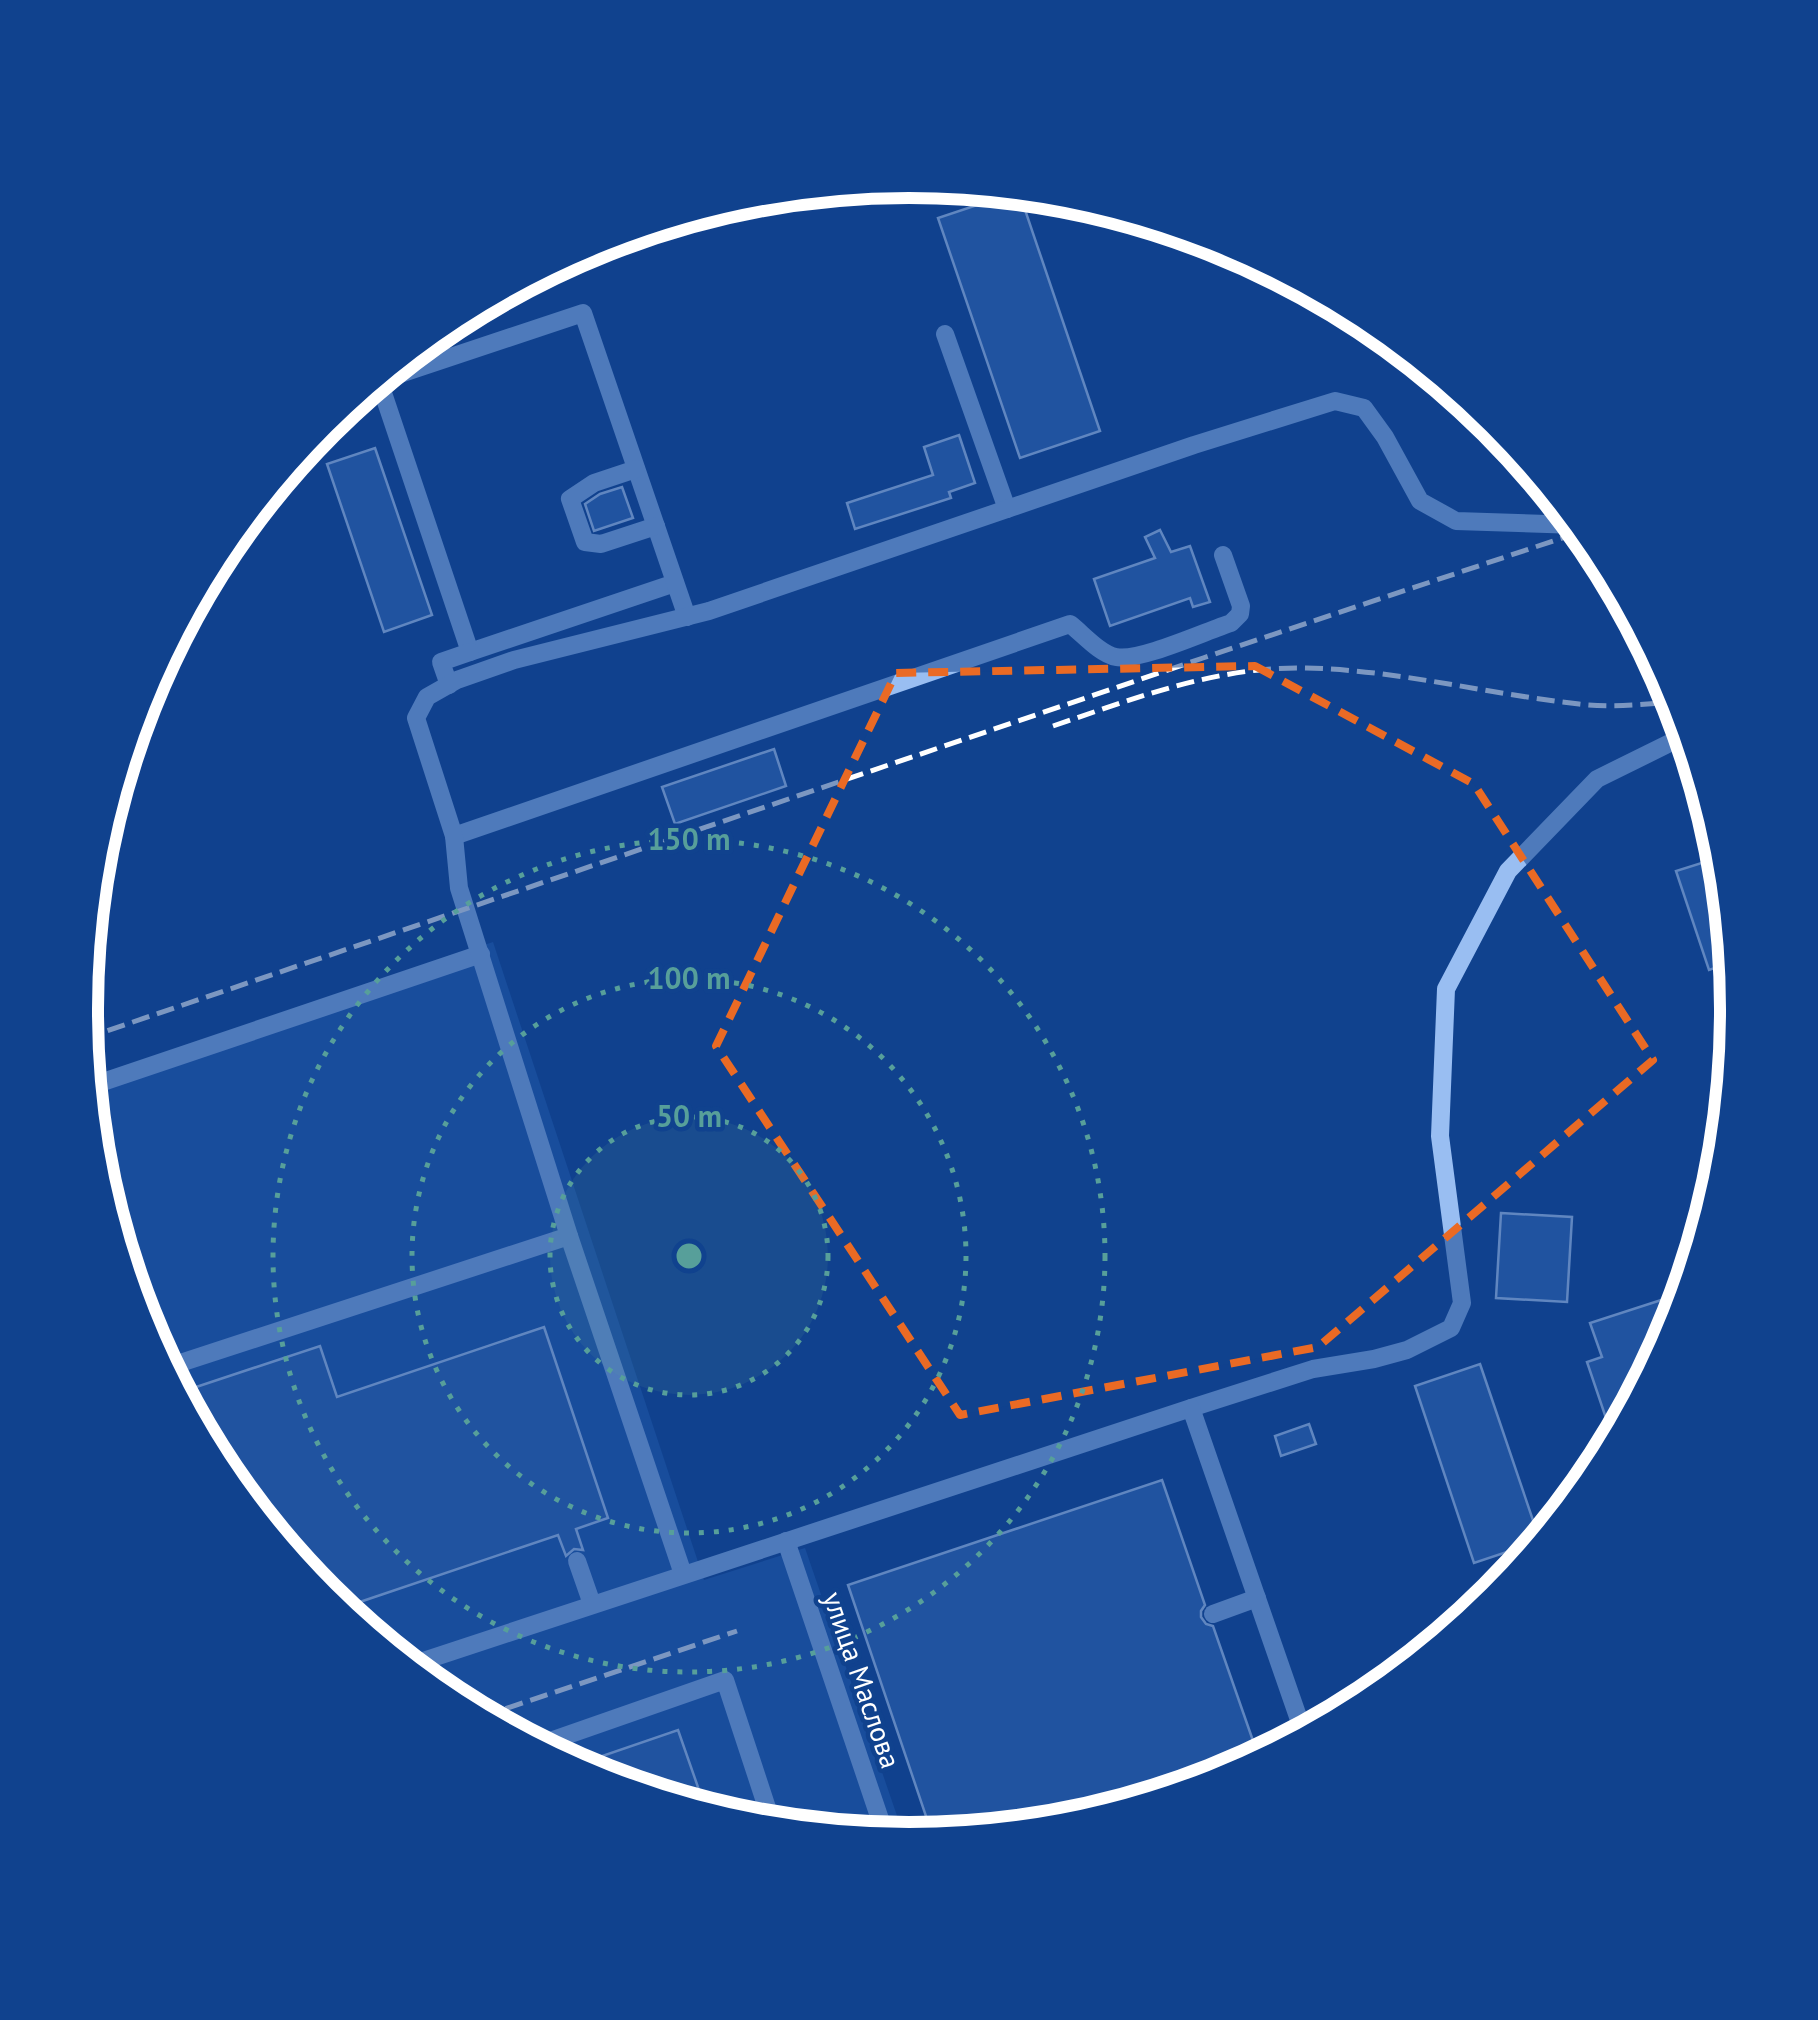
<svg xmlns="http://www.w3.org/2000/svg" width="1818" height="2020" viewBox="0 0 1818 2020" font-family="'PT Sans',sans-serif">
  <rect width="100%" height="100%" fill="#10428e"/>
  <polygon fill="#225bae" points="493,942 704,1580 805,1548 905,1839 747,1823 591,1776 448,1699 322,1596 219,1470 143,1327 96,1171 87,1080"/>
  <g fill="#3469b6" stroke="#c0dafd" stroke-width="2.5">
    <polygon points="1016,192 1019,192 1100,431 1020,458 938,218"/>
    <polygon points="959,435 975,483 949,492 951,498 855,529 847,503 933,475 924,447"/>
    <polygon points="375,448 432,615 384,632 327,464"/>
    <polygon points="622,487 633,518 594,531 585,504 600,494"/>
    <polygon points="1160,530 1171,552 1190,546 1210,602 1193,607 1190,598 1110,626 1094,579 1155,558 1145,537"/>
    <polygon points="774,749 786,786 675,824 662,787"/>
    <polygon points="1711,860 1728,914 1733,962 1709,970 1676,871"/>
    <polygon points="1501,1213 1572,1217 1567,1302 1496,1298"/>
    <polygon points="1686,1292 1675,1328 1624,1423 1609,1427 1587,1362 1602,1357 1590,1323"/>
    <polygon points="544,1327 608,1518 576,1529 583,1550 574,1549 566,1556 558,1535 339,1609 322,1596 219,1470 178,1393 320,1346 337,1397"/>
    <polygon points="1480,1364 1540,1541 1474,1563 1415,1386"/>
    <polygon points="1309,1424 1316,1444 1281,1456 1275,1436"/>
    <polygon points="1162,1480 1205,1605 1201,1611 1201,1617 1206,1624 1213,1626 1259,1758 1226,1776 1070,1823 933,1837 848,1585"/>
    <polygon points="678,1730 706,1810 591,1776 573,1766"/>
  </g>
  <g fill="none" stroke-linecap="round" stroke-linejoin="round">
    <g stroke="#99bef2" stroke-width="18">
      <polyline points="945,334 1007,509"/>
      <polyline points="379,381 470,652 675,583"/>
      <polyline points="373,383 583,313 687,617"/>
      <polyline points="636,469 594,483 570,499 585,542 601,544 656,526"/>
      <polyline points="449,685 441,662 470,652"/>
      <path d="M454 836 1070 624C1083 634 1100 654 1116 657 1139 662 1206 631 1231 623L1240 614 1241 606 1223 555"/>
      <polyline points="88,1087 481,954"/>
      <polyline points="165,1368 569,1236"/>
      <polyline points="1191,1408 1313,1369 1374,1359 1407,1350 1451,1328 1462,1303 1440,1136 1446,989 1508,871 1597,779 1688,734"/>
      <polyline points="786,1541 886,1837"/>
      <polyline points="577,1561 592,1604"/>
      <polyline points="683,1574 569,1236 459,888 454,836 416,718 427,697 457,680 514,660 709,611 1194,445 1335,401 1364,408 1385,437 1420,501 1456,521 1578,525"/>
      <polyline points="1213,1614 1257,1598"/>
      <polyline points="408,1666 1191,1408 1304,1734"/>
      <polyline points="536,1746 725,1680 773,1826"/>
    </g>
    <g stroke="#fff" stroke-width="5" stroke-dasharray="18 8" stroke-linecap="butt">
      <path d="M1053 726C1136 698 1217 666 1306 668 1398 670 1487 694 1579 704 1612 708 1645 704 1678 702"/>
      <polyline points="83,1039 1203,658 1583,531"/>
      <polyline points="481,1717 737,1631"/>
    </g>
  </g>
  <path d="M0 0H1818V2020H0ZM1255 666 1474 784 1653 1060 1318 1347 960 1415 716 1046 896 673Z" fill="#10428e" fill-opacity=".55" fill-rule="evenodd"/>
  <path fill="none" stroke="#ea6a24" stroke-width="8" stroke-dasharray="20 12" stroke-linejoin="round" d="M1255 666 1474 784 1653 1060 1318 1347 960 1415 716 1046 896 673Z"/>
  <circle cx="689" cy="1256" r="139" fill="#579f9a" fill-opacity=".12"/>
  <g fill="none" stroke="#579f9a" stroke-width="5" stroke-dasharray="5 10">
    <circle cx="689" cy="1256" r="139"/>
    <circle cx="689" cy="1256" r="277"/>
    <circle cx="689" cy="1256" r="416"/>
  </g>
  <g text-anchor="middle" stroke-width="9" stroke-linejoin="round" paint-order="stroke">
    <g font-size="28" fill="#fff" stroke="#10428e">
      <text transform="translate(862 1680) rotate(71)" y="10">улица Маслова</text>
    </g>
  </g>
  <path d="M0 0H1818V2020H0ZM909 198H909A811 811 0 0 1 1720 1009V1011A811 811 0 0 1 909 1822H909A811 811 0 0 1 98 1011V1009A811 811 0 0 1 909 198Z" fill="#10428e" fill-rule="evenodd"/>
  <path fill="none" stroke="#fff" stroke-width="12" d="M909 198H909A811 811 0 0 1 1720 1009V1011A811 811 0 0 1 909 1822H909A811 811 0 0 1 98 1011V1009A811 811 0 0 1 909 198Z"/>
  <circle cx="689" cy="1256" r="15" fill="#579f9a" stroke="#10428e" stroke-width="5"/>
  <g font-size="30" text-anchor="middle" font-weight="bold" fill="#579f9a" stroke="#10428e" stroke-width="9" stroke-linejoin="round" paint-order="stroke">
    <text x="689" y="850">150 m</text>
    <text x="689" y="989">100 m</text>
    <text x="689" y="1127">50 m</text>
  </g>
</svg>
